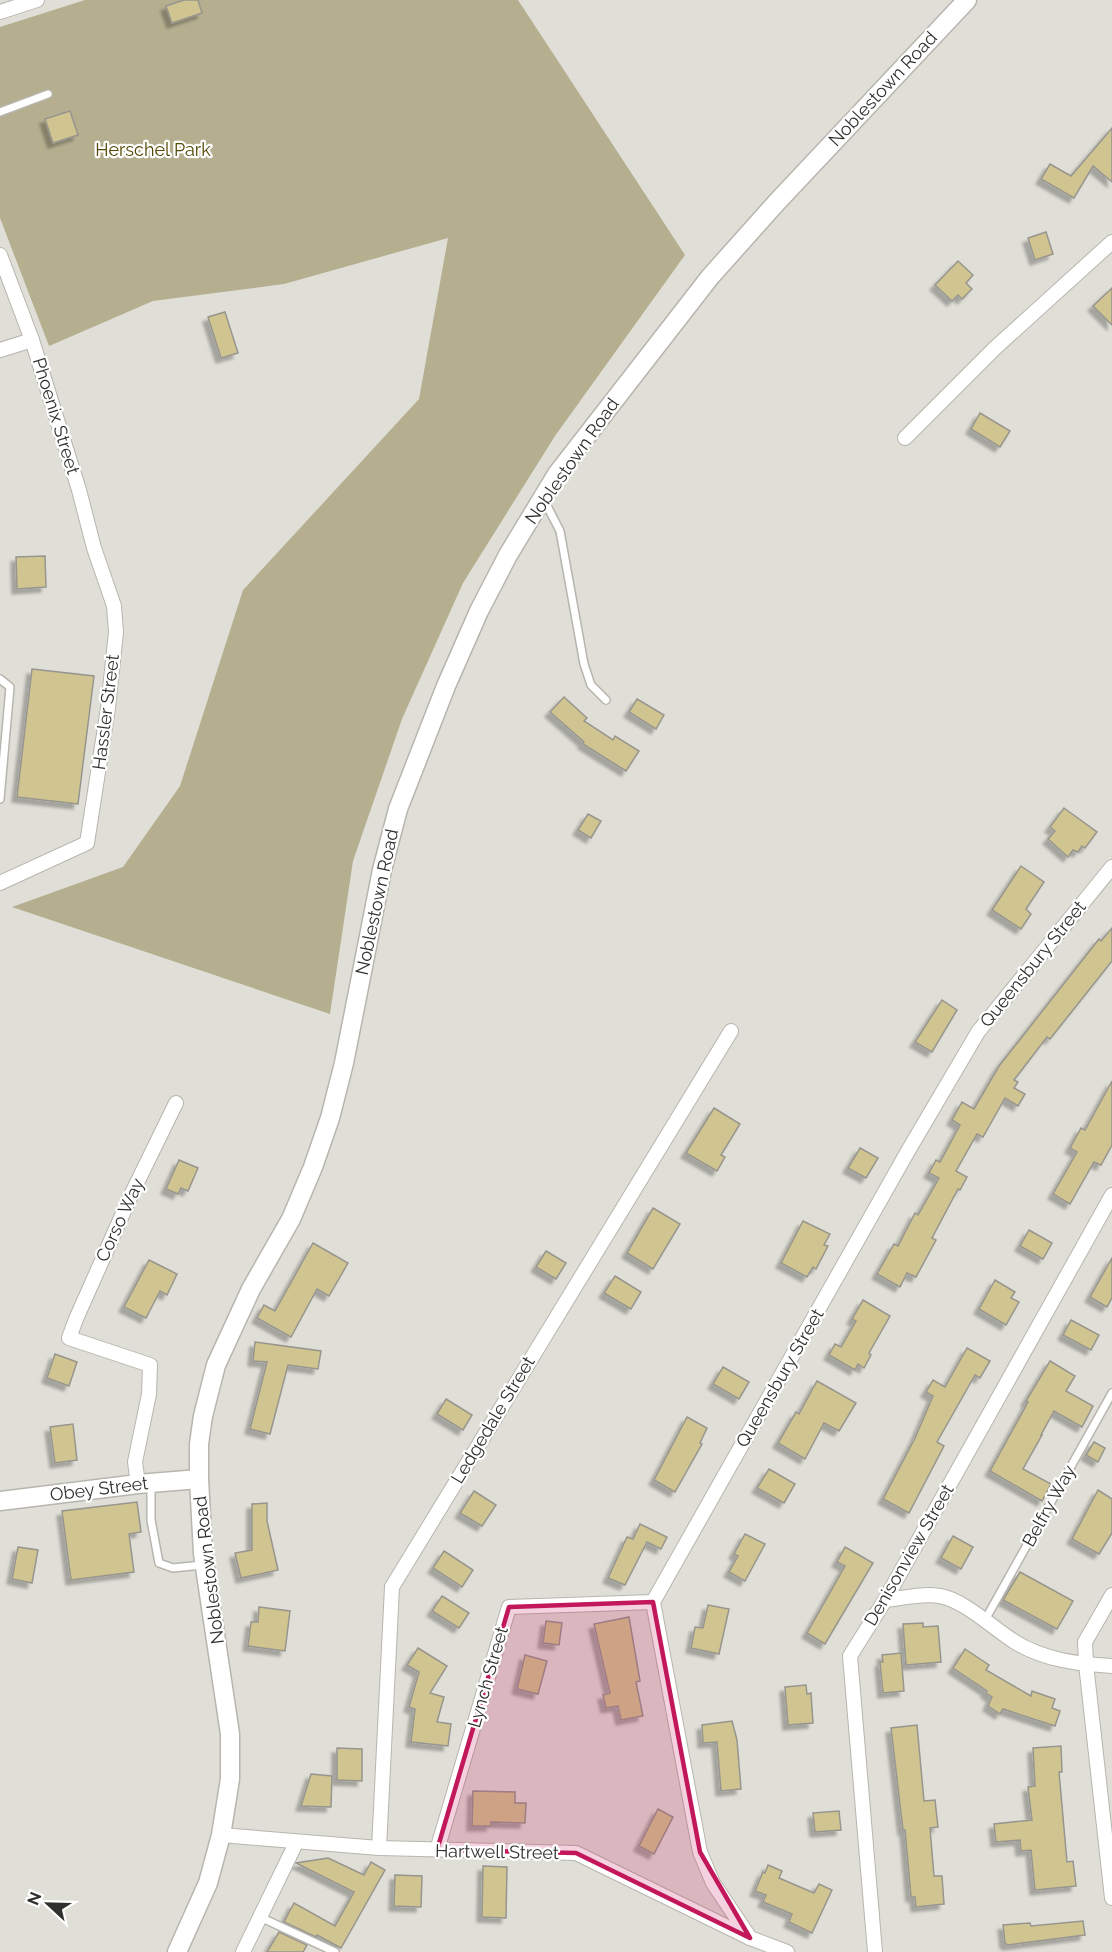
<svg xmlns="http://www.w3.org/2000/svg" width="1112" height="1952" viewBox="0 0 1112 1952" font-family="Raleway,sans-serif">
  <defs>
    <filter id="shadow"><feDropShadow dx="-5" dy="5" stdDeviation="1.5" flood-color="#0004"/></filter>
  </defs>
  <rect width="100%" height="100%" fill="#e0dfd7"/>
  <polygon fill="#b5af90" points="85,0 518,0 685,255 555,436 463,583 402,719 353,861 330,1014 12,907 123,867 180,786 243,590 419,399 448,238 284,284 153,301 49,346 0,218 0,27"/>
  <g fill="#d0c590" stroke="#97958e" stroke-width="1.5" filter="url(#shadow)">
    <polygon points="184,0 198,0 202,13 172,23 166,6"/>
    <polygon points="70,111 78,135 53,143 45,119"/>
    <polygon points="1112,128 1112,182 1093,166 1074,198 1041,179 1050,164 1071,176"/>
    <polygon points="1046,232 1053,254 1035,260 1028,238"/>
    <polygon points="958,261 973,275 966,283 972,289 962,299 958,295 952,301 935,285"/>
    <polygon points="1112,288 1112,325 1093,306"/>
    <polygon points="225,312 238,353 221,358 208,317"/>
    <polygon points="980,413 1010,431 1000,447 971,429"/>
    <polygon points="45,556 46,587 17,589 16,557"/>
    <polygon points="32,669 94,676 78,804 17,797"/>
    <polygon points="564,697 587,718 584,721 613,740 615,736 639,751 626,771 583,744 584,742 550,712"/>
    <polygon points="637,699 664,715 656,729 629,712"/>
    <polygon points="1064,808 1097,832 1085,848 1082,846 1078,852 1073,850 1068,857 1048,839 1055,831 1050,827"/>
    <polygon points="588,814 601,821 591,838 578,830"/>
    <polygon points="1021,866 1044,882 1026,909 1031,914 1021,929 992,910"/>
    <polygon points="1112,928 1112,961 1050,1039 1047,1037 1014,1080 1018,1082 1014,1088 1025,1094 1018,1106 1005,1098 983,1137 977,1134 956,1171 967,1177 960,1190 958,1189 932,1238 936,1240 916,1277 907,1273 900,1287 877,1274 894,1244 898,1246 915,1213 918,1215 939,1178 929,1173 936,1160 940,1162 960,1125 952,1120 962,1102 974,1109 999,1066 1099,939 1101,941"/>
    <polygon points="942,1000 957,1010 932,1052 915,1042"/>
    <polygon points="1112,1081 1112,1145 1101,1165 1094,1162 1070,1204 1053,1194 1077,1152 1070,1148 1081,1128 1085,1130"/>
    <polygon points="714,1108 740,1124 721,1155 725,1157 717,1171 686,1153"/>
    <polygon points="860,1148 878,1158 866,1178 848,1168"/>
    <polygon points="179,1160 198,1168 188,1191 181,1188 178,1194 166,1189"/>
    <polygon points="653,1208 680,1224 653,1269 627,1253"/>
    <polygon points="803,1221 830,1234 824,1245 828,1246 816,1269 813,1267 807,1277 781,1263"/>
    <polygon points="1029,1230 1052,1243 1043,1259 1020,1246"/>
    <polygon points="313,1243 348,1263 329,1296 317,1289 291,1337 257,1318 264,1305 275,1311"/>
    <polygon points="546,1251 566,1263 556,1279 536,1267"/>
    <polygon points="1112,1258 1112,1298 1107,1307 1090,1297"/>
    <polygon points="149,1260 177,1274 167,1295 160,1291 146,1318 124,1307"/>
    <polygon points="615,1276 641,1292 631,1309 604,1293"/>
    <polygon points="995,1280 1015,1292 1011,1298 1019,1302 1006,1325 979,1309"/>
    <polygon points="863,1300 890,1316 869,1353 871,1355 864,1368 858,1364 855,1370 829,1355 835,1344 841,1347 856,1321 852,1319"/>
    <polygon points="1071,1320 1099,1335 1091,1350 1063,1335"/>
    <polygon points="255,1342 321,1351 318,1369 288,1365 270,1434 250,1429 267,1362 253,1361"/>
    <polygon points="967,1348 990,1361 980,1378 975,1375 937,1442 944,1446 909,1513 883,1499 915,1438 933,1396 926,1392 933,1380 945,1387"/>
    <polygon points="55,1354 77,1362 69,1386 47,1378"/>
    <polygon points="1050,1361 1075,1376 1066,1391 1093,1406 1082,1427 1054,1411 1041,1435 1042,1435 1023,1469 1051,1484 1042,1501 990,1471 1028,1402 1026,1401"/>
    <polygon points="723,1367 749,1382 739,1399 713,1384"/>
    <polygon points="817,1381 856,1403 839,1431 824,1423 805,1459 778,1443 796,1412 799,1414"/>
    <polygon points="446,1399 472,1415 463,1430 437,1414"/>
    <polygon points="687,1417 707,1428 700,1443 702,1444 675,1492 654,1480"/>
    <polygon points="73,1424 77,1460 55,1463 50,1427"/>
    <polygon points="1094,1442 1105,1448 1098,1462 1086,1455"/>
    <polygon points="769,1469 795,1484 784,1503 757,1488"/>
    <polygon points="1098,1490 1112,1499 1112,1533 1099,1554 1072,1539"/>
    <polygon points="474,1491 496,1505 482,1526 460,1513"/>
    <polygon points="137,1502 141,1532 129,1534 134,1572 71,1580 62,1511"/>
    <polygon points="267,1503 267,1521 278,1570 241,1578 235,1553 252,1550 252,1504"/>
    <polygon points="640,1524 667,1537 661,1549 647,1542 625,1585 608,1578 627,1537 633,1539"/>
    <polygon points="745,1534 765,1544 745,1581 729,1572 738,1556 734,1554"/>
    <polygon points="953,1536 973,1547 961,1569 941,1558"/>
    <polygon points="18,1547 38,1550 32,1583 12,1579"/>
    <polygon points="845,1547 873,1563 825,1644 807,1633 845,1566 837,1562"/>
    <polygon points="444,1551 473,1570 462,1587 433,1568"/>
    <polygon points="1020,1572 1073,1601 1057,1629 1003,1600"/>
    <polygon points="442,1596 469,1613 459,1628 432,1611"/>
    <polygon points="708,1605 729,1609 719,1654 691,1648 695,1627 703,1628"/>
    <polygon points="259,1607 290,1611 285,1651 248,1646 251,1622 258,1622"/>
    <polygon points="629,1617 640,1681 636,1682 643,1716 621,1720 618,1706 606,1708 603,1695 610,1693 594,1624"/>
    <polygon points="546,1621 562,1623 559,1645 543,1643"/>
    <polygon points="923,1623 923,1627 938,1626 941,1662 906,1665 903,1624"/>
    <polygon points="418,1648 447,1666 430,1693 444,1697 437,1722 451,1724 448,1746 411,1742 415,1709 409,1707 419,1672 407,1665"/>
    <polygon points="965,1649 989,1665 986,1670 1031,1696 1032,1691 1055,1699 1052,1708 1060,1711 1055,1726 1003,1709 1000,1714 988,1706 992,1697 986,1693 987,1691 953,1668"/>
    <polygon points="901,1653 904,1691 883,1693 880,1662 883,1662 882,1655"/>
    <polygon points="525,1655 547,1661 538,1694 517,1689"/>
    <polygon points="806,1685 807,1694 811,1693 813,1723 788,1725 785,1687"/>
    <polygon points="732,1721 737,1740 741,1789 721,1791 717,1742 703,1743 702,1725"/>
    <polygon points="917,1725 924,1801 935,1800 938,1827 930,1828 934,1876 942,1876 944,1904 916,1907 915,1897 911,1897 905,1830 903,1830 891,1728"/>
    <polygon points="1061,1746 1062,1772 1059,1772 1067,1862 1073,1861 1076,1886 1035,1890 1031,1850 1021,1851 1020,1840 996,1842 994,1824 1032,1820 1028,1787 1035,1786 1033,1748"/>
    <polygon points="337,1748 362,1749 362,1781 337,1780"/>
    <polygon points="311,1774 332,1776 331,1807 301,1806"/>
    <polygon points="473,1791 515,1792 515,1803 526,1803 525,1823 491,1822 491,1826 472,1826"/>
    <polygon points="658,1809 673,1817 654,1854 639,1846"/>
    <polygon points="839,1811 841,1830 815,1832 813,1813"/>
    <polygon points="328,1858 364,1875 371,1862 385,1870 341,1948 317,1935 316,1937 284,1922 294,1903 335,1926 354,1892 296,1863"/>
    <polygon points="768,1865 782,1871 779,1878 814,1893 819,1884 832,1890 812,1933 789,1922 792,1914 763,1902 766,1895 755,1891 763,1872 765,1873"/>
    <polygon points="483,1866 507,1867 506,1918 482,1917"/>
    <polygon points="395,1875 422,1876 421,1907 394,1906"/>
    <polygon points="1083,1921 1085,1935 1008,1945 1005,1943 1003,1925 1030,1923 1031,1926"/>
    <polygon points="279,1932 307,1945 303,1952 267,1952"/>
  </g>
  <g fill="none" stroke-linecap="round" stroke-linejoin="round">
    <g stroke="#b7b5ad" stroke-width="10">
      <g id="lane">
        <polyline points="0,112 48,94"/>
        <polyline points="544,500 560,531 584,664 591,685 606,700"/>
        <polyline points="0,679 10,687 0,799"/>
        <polyline points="151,1484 151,1520 159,1563 173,1568 202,1565"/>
        <polyline points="985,1620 1112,1393"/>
        <polyline points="260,1917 335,1952"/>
      </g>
    </g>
    <g stroke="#b7b5ad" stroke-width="16">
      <g id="street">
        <polyline points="0,12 37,0"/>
        <polyline points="0,255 32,340 79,490 94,548 114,606 116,632 108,708 87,843 0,883"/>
        <polyline points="0,350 32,340"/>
        <polyline points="905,438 995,348 1112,242"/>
        <polyline points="138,1484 135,1462 149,1394 150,1365 69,1338 76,1319 132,1193 176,1103"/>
        <polyline points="1112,1595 1085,1642 1086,1664 1112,1898"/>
        <path d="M885 1600C903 1598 923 1593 940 1596 964 1600 994 1629 1015 1642 1044 1660 1078 1664 1112 1666"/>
        <polyline points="221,1835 379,1848 576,1853 750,1938 787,1952"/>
        <polyline points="379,1848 392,1587 731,1031"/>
        <polyline points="437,1850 509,1607 653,1602"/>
        <polyline points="750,1938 713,1883 700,1852 653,1602 908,1151 978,1032 1112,867"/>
        <polyline points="243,1952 296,1843"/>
        <polyline points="875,1952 850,1656 885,1600 1112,1195"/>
      </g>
    </g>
    <g stroke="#b7b5ad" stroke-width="21">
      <g id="secondary">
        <polyline points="0,1501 138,1484 199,1479"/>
        <polyline points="177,1952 208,1883 221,1835 230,1779 230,1734 203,1554 199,1479 199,1444 203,1416 216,1365 251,1289 291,1219 313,1167 330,1118 344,1063 382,870 398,809 446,686 479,611 508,555 557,474 710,277 777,202 967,0"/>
      </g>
    </g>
    <use href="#lane" stroke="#fff" stroke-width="7"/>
    <use href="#street" stroke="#fff" stroke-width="14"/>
    <use href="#secondary" stroke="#fff" stroke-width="18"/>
  </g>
  <path fill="#c2185b" fill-opacity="0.2" stroke="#c2185b" stroke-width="4.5" stroke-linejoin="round" d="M653 1602 700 1852 750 1938 576 1853 437 1850 509 1607Z"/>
  <g text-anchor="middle" stroke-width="4.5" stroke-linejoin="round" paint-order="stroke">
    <g font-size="18" fill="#30302d" stroke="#fff">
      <text transform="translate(883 89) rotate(-47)" y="6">Noblestown Road</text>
      <text transform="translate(56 416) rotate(73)" y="6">Phoenix Street</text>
      <text transform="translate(572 461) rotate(-55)" y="6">Noblestown Road</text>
      <text transform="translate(106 712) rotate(-83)" y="6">Hassler Street</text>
      <text transform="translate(377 902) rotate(-78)" y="6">Noblestown Road</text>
      <text transform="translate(1033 964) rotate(-51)" y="6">Queensbury Street</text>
      <text transform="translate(120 1220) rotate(-65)" y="6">Corso Way</text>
      <text transform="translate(780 1378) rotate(-60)" y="6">Queensbury Street</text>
      <text transform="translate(493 1420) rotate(-59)" y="6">Ledgedale Street</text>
      <text transform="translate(99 1489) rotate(-7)" y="6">Obey Street</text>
      <text transform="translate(1049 1506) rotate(-61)" y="6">Belfry Way</text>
      <text transform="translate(909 1555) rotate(-60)" y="6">Denisonview Street</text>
      <text transform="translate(209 1570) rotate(-97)" y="6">Noblestown Road</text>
      <text transform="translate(488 1677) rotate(-74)" y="6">Lynch Street</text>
      <text transform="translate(497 1852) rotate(1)" y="6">Hartwell Street</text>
    </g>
    <g font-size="18" fill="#544803" stroke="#fff">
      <text x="153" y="156">Herschel Park</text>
    </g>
  </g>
  <g transform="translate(48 1904) rotate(292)" stroke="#ffffff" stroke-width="4.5" paint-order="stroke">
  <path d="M0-4.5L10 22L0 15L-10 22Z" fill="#30302d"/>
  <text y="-9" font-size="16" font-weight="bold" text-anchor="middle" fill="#30302d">N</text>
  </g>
</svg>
